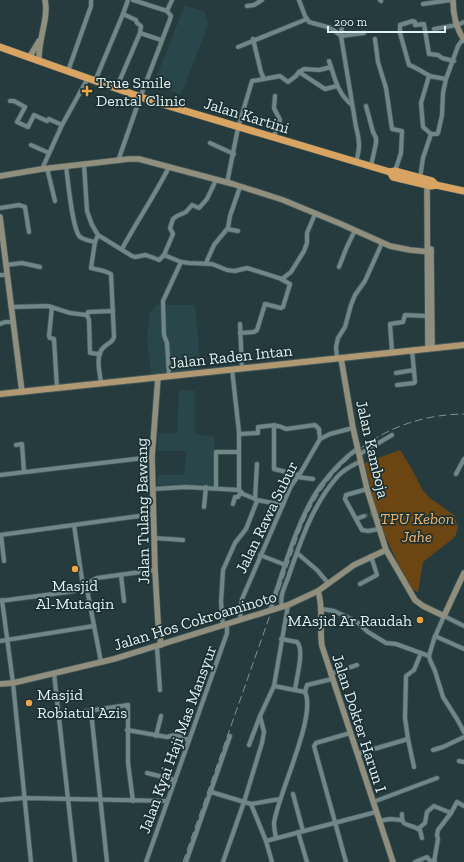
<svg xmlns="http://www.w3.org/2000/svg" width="464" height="862" viewBox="0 0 464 862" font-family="'Zilla Slab',serif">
  <rect width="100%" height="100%" fill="#263b3d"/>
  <g fill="#29474b">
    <polygon points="185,5 205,12 208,25 181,95 154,83"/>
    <polygon points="157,305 195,305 201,371 151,375 147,337 150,312"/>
    <polygon points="179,390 195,391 195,434 214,437 215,486 157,485 158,475 184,475 186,451 158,451 158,434 177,433"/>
  </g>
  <polygon fill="#6b4613" points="400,450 413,471 423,491 430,498 454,515 458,528 455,537 423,562 418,592 413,590 401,570 377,518 365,463"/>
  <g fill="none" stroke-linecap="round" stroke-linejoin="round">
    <polyline stroke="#425658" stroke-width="4" stroke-dasharray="4 2" stroke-linecap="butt" points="364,516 372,514"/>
    <g stroke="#455859" stroke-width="5.5">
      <g id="street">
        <polyline points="133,0 167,11"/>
        <path d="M299 0 305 16 309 22 331 28 341 36 356 127C360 142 360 148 356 162"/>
        <polyline points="380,0 381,1"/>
        <polyline points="423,4 451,0"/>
        <polyline points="247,6 254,5 262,0"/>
        <polyline points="123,14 136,20 137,23 141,26 140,33 161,40"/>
        <polyline points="342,23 341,36 364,33"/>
        <polyline points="457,25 464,22"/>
        <polyline points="434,29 457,25"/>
        <polyline points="253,39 261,72 264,79 280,76 288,82 296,76 299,72 304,69 319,70 331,67"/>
        <polyline points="375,39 378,62 386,88 392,129 402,131 401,153 395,171"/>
        <polyline points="238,47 307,19"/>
        <path d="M329 61C335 78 337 93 352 105"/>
        <polyline points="68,71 91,6 91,0"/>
        <polyline points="299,72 325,89 337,86"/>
        <path d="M430 76C424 73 414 66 409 65L400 33V25L413 21 415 22V25L424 24 429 54 438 55 442 58 454 61"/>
        <polyline points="446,79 429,76 421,103 423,127 431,134 437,134 438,133 442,115 443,93 446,79 458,46 463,39"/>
        <polyline points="95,81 123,14 128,0"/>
        <polyline points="116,89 140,33"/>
        <polyline points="10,101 14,101 25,107 17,122 28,127 34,115 47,121 49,119 62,125"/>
        <polyline points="366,106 373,132 376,138 376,143 371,166"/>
        <polyline points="274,137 276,130 278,129 280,120 274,108 275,96"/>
        <polyline points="210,143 234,154"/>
        <polyline points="31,145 49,153"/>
        <polyline points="118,161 140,98 169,22 171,16 167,11 172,0"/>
        <polyline points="84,164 87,211 92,225 98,235 132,256 135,257 146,255 159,260 164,255 181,262 189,263 212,264 227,270 235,271 247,268 282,279 291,272 304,251 307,243 307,233 315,214"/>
        <path d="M66 166C68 180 72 229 80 237 84 240 91 241 95 242"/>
        <polyline points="47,168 55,201"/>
        <polyline points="42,169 62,125 88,78"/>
        <polyline points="420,178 423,158 431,134"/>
        <polyline points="227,183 238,128 252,81 264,79"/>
        <polyline points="0,208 19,205 25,207 29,232"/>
        <polyline points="228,228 230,216 240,187"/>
        <path d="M98 235 95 242 91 268 104 271 111 274 114 337C113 343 107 343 103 348 95 356 100 373 101 383"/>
        <path d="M122 249C137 221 155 195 169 167"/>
        <polyline points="164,255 173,234 170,228 173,219 177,216 186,212 192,205 199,208 207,199 216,180"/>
        <polyline points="206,263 214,245 227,229 238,231"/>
        <polyline points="6,265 22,263 40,267"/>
        <polyline points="339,267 346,249 355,230"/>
        <polyline points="0,275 7,275"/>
        <polyline points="11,307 48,306 70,313 87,315 88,312 113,311"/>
        <polyline points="52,307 49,336 50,338 54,339 57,388"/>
        <polyline points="87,315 89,320 90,353 100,354"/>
        <polyline points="0,324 5,322 13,322"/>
        <polyline points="240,324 242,368"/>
        <polyline points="240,333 254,332 257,330 265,304 281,308 283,307 290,284 281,279"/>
        <polyline points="392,352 390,324 403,322 405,315 428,316"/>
        <polyline points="337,358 336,347 338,338 345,327 351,305 355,295 365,281 382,243"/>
        <polyline points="232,369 239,432 239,490"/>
        <polyline points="396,373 414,370"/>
        <polyline points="169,375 167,343 164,335 163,301 181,262"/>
        <polyline points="397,385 414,383 415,382 412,350"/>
        <polyline points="274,425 274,469 299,475"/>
        <path d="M239 434 258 433V427C269 426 276 423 286 429L315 425 319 429 320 439"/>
        <polyline points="16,445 22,444 24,472"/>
        <polyline points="360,454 392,435"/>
        <polyline points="456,474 464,459"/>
        <polyline points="0,475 152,457"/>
        <polyline points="298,477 313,479"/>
        <polyline points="216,488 216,452 239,452"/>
        <polyline points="153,489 186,487 239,490"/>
        <polyline points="367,489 346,495 345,499 362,530 368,531 379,529"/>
        <polyline points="239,490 243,494 255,499"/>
        <polyline points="257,500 283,505"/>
        <polyline points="233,504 235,497 238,497 241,492"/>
        <polyline points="204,507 206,487"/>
        <polyline points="356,519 364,516"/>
        <polyline points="74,525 83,586"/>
        <polyline points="0,535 154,514"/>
        <polyline points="1,535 4,561"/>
        <polyline points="154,538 183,540"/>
        <polyline points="297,553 317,570 328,583"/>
        <polyline points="260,555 283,564"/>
        <polyline points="121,575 124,601"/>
        <polyline points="86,584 101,662"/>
        <polyline points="360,584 377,575 371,556"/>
        <polyline points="2,600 13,683 31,862"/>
        <polyline points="0,601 68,592 74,591 97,578 155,570"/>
        <path d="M282 607C279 595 286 585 289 575 301 540 313 504 338 476 344 469 353 465 361 461"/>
        <polyline points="322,609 334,611 347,617 357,622 368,632 386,643 396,644 429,656"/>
        <path d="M270 610C283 573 297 519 320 487 331 472 343 459 358 448"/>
        <polyline points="240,620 242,599 291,486 301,472 320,439 330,434 353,428"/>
        <polyline points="223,626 221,602 223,570 235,543 246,529 257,501 255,499 257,464"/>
        <polyline points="464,626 444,616 434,639 429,656 430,660 435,671 443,697 457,719 464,732"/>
        <polyline points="435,636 464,649"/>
        <path d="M281 639 297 642C305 650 296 679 295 690"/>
        <polyline points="0,641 94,626"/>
        <polyline points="157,647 160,690"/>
        <polyline points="54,673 75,862"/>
        <polyline points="330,674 357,665"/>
        <path d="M274 686 305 692C317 716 278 794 274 823 274 828 275 833 276 838"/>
        <polyline points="305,692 307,685 332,679"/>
        <polyline points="91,711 107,862"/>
        <polyline points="60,715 128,705 128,763 133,801"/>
        <polyline points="127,730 167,737 175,735 189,740"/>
        <polyline points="156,736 161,716"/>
        <polyline points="249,745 260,716"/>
        <polyline points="433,750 443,747 464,737"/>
        <polyline points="357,754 408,739"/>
        <polyline points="459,761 464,762"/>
        <polyline points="414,767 408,739 405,718 406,676 414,670 421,653"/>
        <polyline points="147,773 175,780"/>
        <polyline points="211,792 251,804 266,841 272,862"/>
        <polyline points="293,794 303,831"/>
        <polyline points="0,800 24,798 167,801"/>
        <polyline points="373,802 437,778"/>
        <polyline points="251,804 280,799"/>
        <path d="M402 814C401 828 409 823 418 829L425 823 427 812 434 806 451 813 457 802 464 806"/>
        <polyline points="379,821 390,819 401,820"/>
        <polyline points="418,829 420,830 422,838"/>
        <polyline points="298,832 307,862"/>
        <polyline points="266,841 376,812"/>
        <polyline points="146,862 227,633 227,625"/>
        <polyline points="186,862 230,736"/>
        <polyline points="223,862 244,802 262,743 264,732 260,716 274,686 288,605"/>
        <polyline points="346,862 314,746 316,743 350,733"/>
        <polyline points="415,862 427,857 430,861 435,862"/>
        <polyline points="434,862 438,839 437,835 438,830 451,813"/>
      </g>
    </g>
    <g stroke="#455859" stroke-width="7">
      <g id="secondary">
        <path d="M453 0C453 14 456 28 464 40"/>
        <polyline points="29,57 32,53 39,41"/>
        <path d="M39 60C38 40 49 18 45 0"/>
        <polyline points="0,176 42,169 129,159 139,159 233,184 283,200 341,224 390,246 410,250 431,252"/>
        <polyline points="427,186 428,349"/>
        <polyline points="0,217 22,392"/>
        <polyline points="431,249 432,348"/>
        <polyline points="341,358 353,428 367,489 386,550 415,600 423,606 444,616 464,573"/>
        <polyline points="158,377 152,457 155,570 158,622 161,645"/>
        <path d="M318 591C324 609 319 628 322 646L393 862"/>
        <polyline points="0,684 13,683 114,659 288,605 318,591 354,565 386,550"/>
      </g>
    </g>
    <g stroke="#455859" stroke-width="8">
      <polyline id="primary" points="0,394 464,345"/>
    </g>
    <g stroke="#455859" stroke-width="8">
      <g id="highway">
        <polyline points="0,47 152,101 390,172 395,171 432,181 436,185 464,191"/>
        <polyline points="390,172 393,177 431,186 436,185"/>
      </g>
    </g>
    <use href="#street" stroke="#70878a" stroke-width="4"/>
    <use href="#secondary" stroke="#908f7e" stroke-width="5.5"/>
    <use href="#primary" stroke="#af9872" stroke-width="6"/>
    <use href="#highway" stroke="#d9a362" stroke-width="7"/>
    <path stroke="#809193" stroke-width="1" stroke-dasharray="8 4" stroke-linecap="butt" d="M183 862 300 530C328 460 387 415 464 414"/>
  </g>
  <g fill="#f1a540" stroke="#1c3133" stroke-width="1.5">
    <path d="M85 85h4v4h4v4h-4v4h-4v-4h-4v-4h4z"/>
    <circle cx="75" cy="569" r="4"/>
    <circle cx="420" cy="620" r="4"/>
    <circle cx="29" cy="703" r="4"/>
  </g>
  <g text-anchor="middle" stroke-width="3.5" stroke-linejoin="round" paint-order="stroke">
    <g font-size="16" fill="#e3f0f1" stroke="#1c3133" text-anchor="start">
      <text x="96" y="88">True Smile<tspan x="96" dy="18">Dental Clinic</tspan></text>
      <text x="75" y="591" text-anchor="middle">Masjid<tspan x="75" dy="18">Al-Mutaqin</tspan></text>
      <text x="412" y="626" text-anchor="end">MAsjid Ar Raudah</text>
      <text x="37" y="700">Masjid<tspan x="37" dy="18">Robiatul Azis</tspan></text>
    </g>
    <g font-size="16" fill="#e3f0f1" stroke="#1c3133">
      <text transform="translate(247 115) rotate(17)" y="6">Jalan Kartini</text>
      <text transform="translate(231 356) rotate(-6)" y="6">Jalan Raden Intan</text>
      <text transform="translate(373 449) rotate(77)" y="6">Jalan Kamboja</text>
      <text transform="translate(142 511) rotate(-91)" y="6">Jalan Tulang Bawang</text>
      <text transform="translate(266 517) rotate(-64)" y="6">Jalan Rawa Subur</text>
      <text transform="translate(195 620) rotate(-17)" y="6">Jalan Hos Cokroaminoto</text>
      <text transform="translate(360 723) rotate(72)" y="6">Jalan Dokter Harun I</text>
      <text transform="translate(177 739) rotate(-70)" y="6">Jalan Kyai Haji Mas Mansyur</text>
    </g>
    <g font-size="16" font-style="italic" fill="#f3b66c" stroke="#1c3133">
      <text x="417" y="524">TPU Kebon<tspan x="417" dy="18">Jahe</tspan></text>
    </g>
  </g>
  <path d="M328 26v6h117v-6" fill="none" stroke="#e3f0f1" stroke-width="2"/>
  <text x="334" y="26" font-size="12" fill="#e3f0f1" stroke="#1c3133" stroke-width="3" paint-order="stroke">200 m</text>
</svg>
